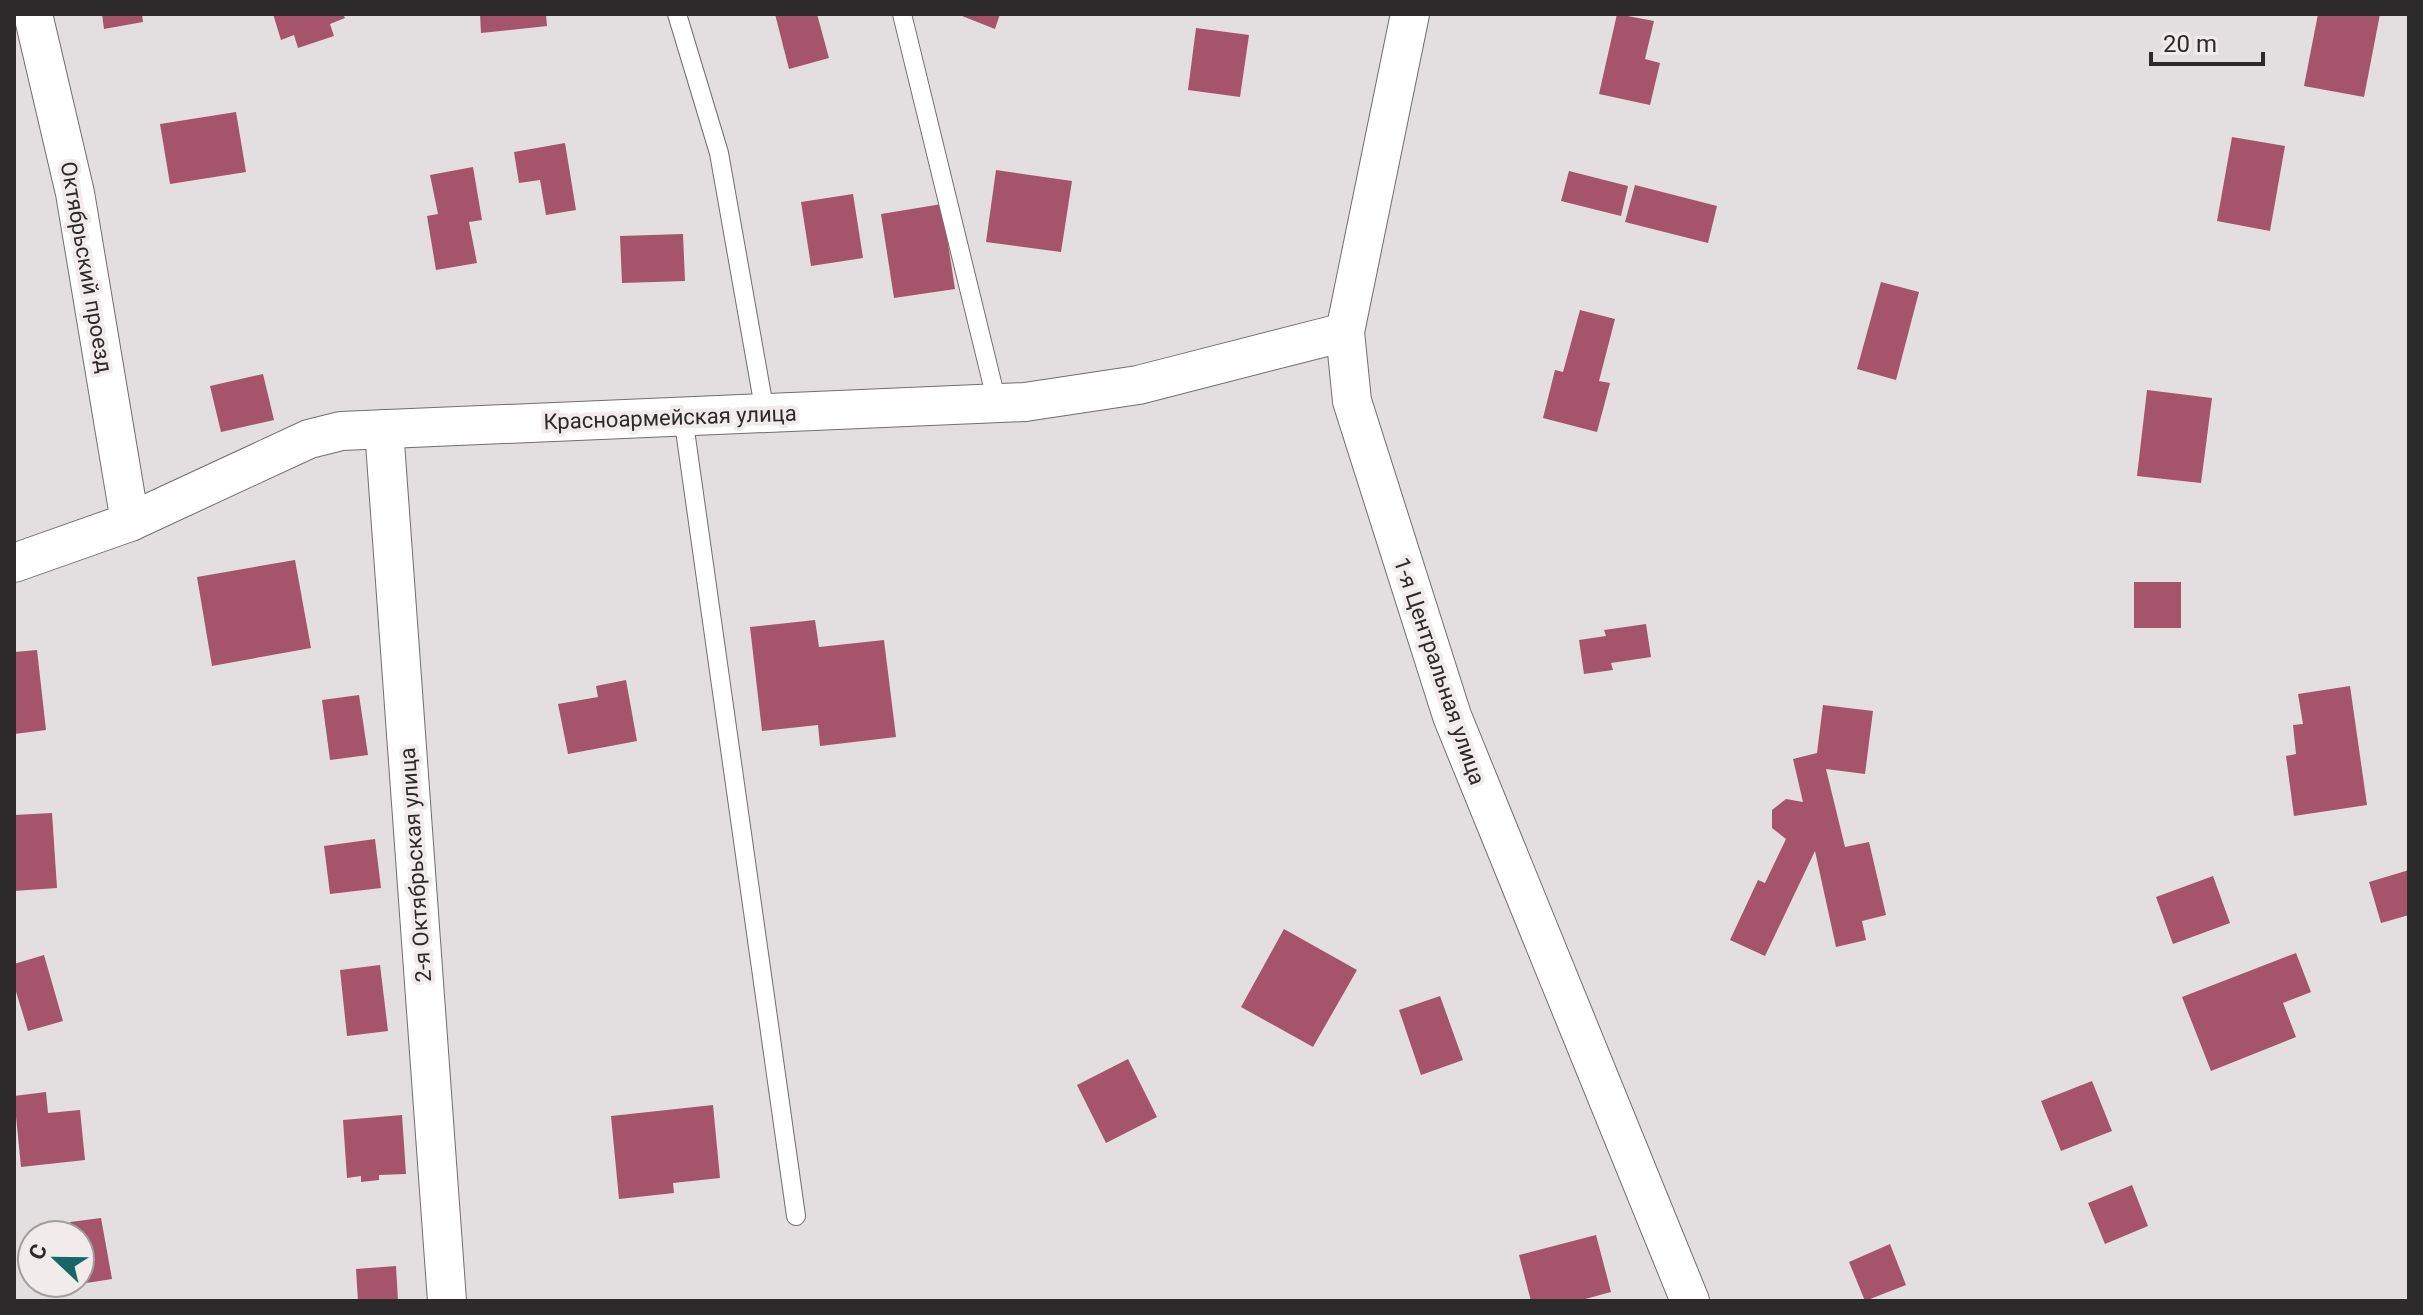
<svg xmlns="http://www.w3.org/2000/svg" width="2423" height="1315" viewBox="0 0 2423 1315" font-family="Roboto,sans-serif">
  <rect width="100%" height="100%" fill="#e3dedf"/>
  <g fill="#a5546b">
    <polygon points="102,14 142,14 143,22 104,29"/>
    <polygon points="273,14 343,14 345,18 330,24 334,36 298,48 294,35 281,40"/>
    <polygon points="480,14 546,14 547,26 481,33"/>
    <polygon points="775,14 817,14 829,58 789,69"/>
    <polygon points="957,14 1000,14 995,29"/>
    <polygon points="1617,14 1654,21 1645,59 1660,63 1650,105 1599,94"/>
    <polygon points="2318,14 2380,14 2364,97 2304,86"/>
    <polygon points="1196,28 1249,35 1240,97 1188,90"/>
    <polygon points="236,112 246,172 170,184 160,124"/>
    <polygon points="2232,137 2285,146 2270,231 2217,221"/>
    <polygon points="565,143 576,210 546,215 540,180 519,183 514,152"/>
    <polygon points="473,167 482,220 469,222 477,263 436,270 427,216 438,214 430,175"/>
    <polygon points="996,170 1072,181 1061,252 986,242"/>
    <polygon points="1569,171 1628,186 1621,216 1561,201"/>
    <polygon points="1635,185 1717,206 1708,243 1625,222"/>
    <polygon points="853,194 863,258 811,266 801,202"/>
    <polygon points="942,204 955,289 894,298 881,214"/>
    <polygon points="683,234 685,281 622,283 620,236"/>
    <polygon points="1881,282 1919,292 1896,380 1857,369"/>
    <polygon points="1580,310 1615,319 1599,381 1610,383 1597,432 1543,418 1555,370 1563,372"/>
    <polygon points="263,374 274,420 221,432 210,386"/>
    <polygon points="2147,390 2212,398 2201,483 2137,476"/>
    <polygon points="295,560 311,648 212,666 197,577"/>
    <rect x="2134" y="582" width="47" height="46"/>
    <polygon points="815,620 819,647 884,640 896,737 820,746 818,725 762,731 750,627"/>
    <polygon points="1646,624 1651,657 1611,663 1613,670 1584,674 1579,640 1606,636 1604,630"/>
    <polygon points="37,650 46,730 14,734 14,652"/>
    <polygon points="626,680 637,741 568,754 558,704 598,697 596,686"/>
    <polygon points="2350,686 2367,805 2294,816 2286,756 2296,754 2293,725 2303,724 2298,694"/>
    <polygon points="359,695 368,755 330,760 322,700"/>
    <polygon points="1823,705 1873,711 1865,774 1826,769 1845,847 1869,842 1886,915 1862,921 1866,940 1836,947 1815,851 1765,956 1730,940 1758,880 1765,883 1786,839 1772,828 1772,810 1786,799 1803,802 1793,759 1817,753"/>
    <polygon points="52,813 57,888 14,891 14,815"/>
    <polygon points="375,839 381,888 330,894 324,846"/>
    <polygon points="2409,870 2409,915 2381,923 2369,882"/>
    <polygon points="2213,876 2230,923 2173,944 2156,897"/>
    <polygon points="1284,929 1357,970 1313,1047 1241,1007"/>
    <polygon points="2296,953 2311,992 2283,1003 2296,1037 2211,1071 2182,997"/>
    <polygon points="44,955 63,1021 28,1031 14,985 14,964"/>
    <polygon points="380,965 388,1031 347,1036 340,970"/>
    <polygon points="1440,996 1463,1060 1421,1075 1399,1010"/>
    <polygon points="1128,1059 1157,1117 1106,1143 1077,1085"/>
    <polygon points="2092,1081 2112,1131 2061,1151 2041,1101"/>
    <polygon points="46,1092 48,1113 80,1110 85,1160 21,1167 14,1096"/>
    <polygon points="713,1105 720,1178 673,1183 674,1193 619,1199 611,1116"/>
    <polygon points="402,1115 406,1174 379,1175 379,1180 361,1182 361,1176 347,1178 343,1120"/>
    <polygon points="2132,1185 2148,1226 2105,1244 2088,1203"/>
    <polygon points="101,1218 112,1279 80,1284 80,1235 72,1235 70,1222"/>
    <polygon points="1596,1235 1611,1292 1578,1301 1531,1301 1519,1255"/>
    <polygon points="1890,1244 1906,1285 1865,1301 1849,1262"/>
    <polygon points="396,1266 398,1301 358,1301 356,1269"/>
    <polygon points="34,1283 71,1283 71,1285 34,1290"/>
  </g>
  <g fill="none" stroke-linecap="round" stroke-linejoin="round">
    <g stroke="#726d6e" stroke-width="20">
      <g id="service">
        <polyline points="677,14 719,153 765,413"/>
        <polyline points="902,14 997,403"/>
        <polyline points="683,416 796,1216"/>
      </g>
    </g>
    <g stroke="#726d6e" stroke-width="40">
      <g id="minor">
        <polyline points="33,14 75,193 130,522"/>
        <polyline points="1410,14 1345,332 1352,401 1452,716 1690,1301"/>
        <polyline points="384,429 447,1301"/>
        <polyline points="14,563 130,522 309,439 341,431 1025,402 1138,385 1345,332"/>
      </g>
    </g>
    <use href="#service" stroke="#fff" stroke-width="18"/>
    <use href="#minor" stroke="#fff" stroke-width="38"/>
  </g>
  <g text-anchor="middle" stroke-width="8" stroke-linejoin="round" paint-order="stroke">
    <g font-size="22" fill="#2c2a2a" stroke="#f1ebec">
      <text transform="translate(87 267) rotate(80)" y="8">Октябрьский проезд</text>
      <text transform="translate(670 417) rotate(-2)" y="8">Красноармейская улица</text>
      <text transform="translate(1440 671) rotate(71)" y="8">1-я Центральная улица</text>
      <text transform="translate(415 865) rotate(-94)" y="8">2-я Октябрьская улица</text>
    </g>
  </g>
  <rect width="2423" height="1315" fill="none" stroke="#2c2a2a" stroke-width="32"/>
  <g transform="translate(56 1259) rotate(292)"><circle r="38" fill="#f1ebec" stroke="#a29e9e" stroke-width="2"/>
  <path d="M0-6L14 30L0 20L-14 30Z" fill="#186666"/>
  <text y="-12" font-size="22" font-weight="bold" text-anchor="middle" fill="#2c2a2a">С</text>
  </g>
  <path d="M2151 52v12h112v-12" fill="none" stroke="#2c2a2a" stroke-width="4"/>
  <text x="2163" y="52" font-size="24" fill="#2c2a2a" stroke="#f1ebec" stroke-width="6" paint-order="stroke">20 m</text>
</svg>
